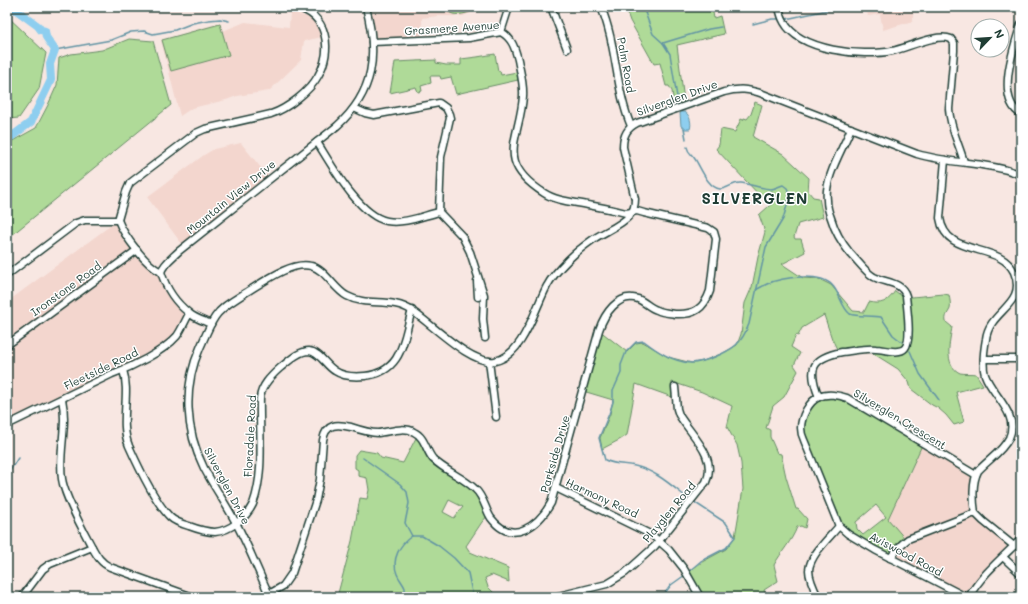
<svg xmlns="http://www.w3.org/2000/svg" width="1028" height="604" viewBox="0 0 1028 604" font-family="Mali,sans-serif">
  <rect width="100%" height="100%" fill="#f8e7e2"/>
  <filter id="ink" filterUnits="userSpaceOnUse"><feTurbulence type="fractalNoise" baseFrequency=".025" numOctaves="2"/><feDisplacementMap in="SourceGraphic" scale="8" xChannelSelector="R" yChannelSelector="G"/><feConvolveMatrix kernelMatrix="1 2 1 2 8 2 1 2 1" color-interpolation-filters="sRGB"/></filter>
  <g filter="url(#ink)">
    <g fill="#f3d6ce">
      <polygon points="366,7 485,7 463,16 438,16 422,18 422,37 421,37 421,40 372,42"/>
      <polygon points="866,7 913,7 913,21 883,30 880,14 868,16"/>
      <polygon points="290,12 313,18 319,26 322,37 304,41 301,60 269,91 237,96 226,100 192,108 180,116 161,40 220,23 223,31 245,22 289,27"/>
      <polygon points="241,143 270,179 184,247 147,197 204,155 214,149"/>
      <polygon points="118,220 137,250 161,272 164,283 189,314 184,326 162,349 7,425 7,302"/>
      <polygon points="923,443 976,476 975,510 1014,546 969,597 890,558 888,519"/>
    </g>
    <g fill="#afda98" stroke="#678c66" fill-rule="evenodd">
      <path d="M442 7H477C473 12 460 16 453 14 449 13 445 9 442 7Z"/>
      <polygon points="625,7 712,7 714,18 720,16 724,34 677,45 684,101 674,104 672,91 669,86 666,86 660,63 654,64 630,21"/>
      <polygon points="7,16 46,53 39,89 19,118 7,119"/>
      <polygon points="220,24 229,55 171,71 162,40"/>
      <polygon points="129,39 153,41 171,105 7,239 7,144 36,128 48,105 57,85 59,58 71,54 102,50"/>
      <polygon points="495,54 498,71 500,71 501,75 517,72 518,80 456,94 451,77 441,79 440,76 430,76 431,83 421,86 422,91 418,92 416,87 390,93 395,62 436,60 436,63 446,65 461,65 461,59 477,57"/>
      <path d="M755 102 762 105 753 137 783 154 809 178 808 191 813 197 819 198 823 217 798 224 794 237 795 239H801L805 252 782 264 803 278 819 279 831 285 853 311 864 312 869 302C881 305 888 302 895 291L902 296 912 297 944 294 949 295C950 300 951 305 950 309 947 315 945 316 946 322L952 327C950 341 943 365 960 373 965 374 971 373 976 374L983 385 956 392 964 422 954 425 946 415 938 408 932 405 911 389 909 382 898 369 866 349 839 353 832 339 824 315 802 328 798 336 796 335 791 347 800 353 794 365 798 371 784 397 773 406 766 428 770 430V437L777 453 781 454 786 477 796 509H798L807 519 805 528 801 526 797 527C792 541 781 552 774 565L778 581 764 590 766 597H701L687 573 702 562 726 549 735 537 743 489 741 463 737 445 727 427 732 406 702 392 672 382V397L636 384 627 435 621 439 602 449 600 438 610 414 613 400 583 391 599 330 627 352 636 343 643 342 668 357 692 363 703 361 723 353 737 345 741 334 745 303 752 287 758 257 765 232 759 215 778 198 771 191 761 197 716 149 719 145 721 129 735 132 741 119 743 120 744 118 747 119 751 114Z"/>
      <path d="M825 395H836L923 443 888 519 906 540 890 558 841 529 801 432 807 409ZM876 505 886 517 863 535 857 529 856 522Z"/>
      <path d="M418 434 429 454 475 488 489 514 482 522 466 546 470 552 508 568 509 582 492 575 485 578 488 587 498 597H337L352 541 360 498 367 499 369 490 367 478 358 476V470L355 468V455L359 450 377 453 381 458 403 463ZM449 500 463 507 454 518 443 512Z"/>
    </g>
    <path fill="#8eceef" stroke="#6294a4" d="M682 112H685C690 115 692 124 690 129H685L681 126 680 113Z"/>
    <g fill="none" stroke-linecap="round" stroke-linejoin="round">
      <g stroke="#6294a4" stroke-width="1.5">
        <polyline points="643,7 653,34 663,43 670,54 678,103"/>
        <polyline points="786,19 823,11 850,7"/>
        <polyline points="753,24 772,19 779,19"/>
        <polyline points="663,43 709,29 721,27"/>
        <polyline points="55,50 111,40 131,32 144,31 153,34 175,30 193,23 209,20 220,19 229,21"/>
        <polyline points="684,128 686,139"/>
        <path d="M687 147C688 153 692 154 695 159 701 168 708 188 720 189 728 189 733 182 741 183 749 184 764 189 771 189 774 189 779 186 783 185L787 188 790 195 783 219 766 247 749 324C746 332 743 339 736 345 727 353 703 363 691 363 673 362 657 351 644 341L636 342 626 352 621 365V373L613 391V402L609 414 599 438 605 460C618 466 624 463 635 466 657 471 673 487 690 500"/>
        <path d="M756 290C759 288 763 286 767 284 782 277 820 272 832 285 840 293 841 307 850 314 856 317 873 315 881 317L893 335 902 342"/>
        <polyline points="910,351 920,374 939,400"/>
        <polyline points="363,458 400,484 407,492 409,503 405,523 412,536"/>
        <polyline points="7,475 18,458"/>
        <polyline points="688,572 701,561 726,548 735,537 726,523 694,502"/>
        <path d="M405 597C405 594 405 590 405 588 403 583 399 579 397 574 391 559 400 544 412 536H422L439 546 454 558 468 573 473 597"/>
        <polyline points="662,597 671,585 685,575"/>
      </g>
      <polyline stroke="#8eceef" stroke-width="8" points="7,139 11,137 31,122 51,80 50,64 55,50 46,37 45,31 41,30 38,26 12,7"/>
      <g stroke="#1f3d34" stroke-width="9">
        <g id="minor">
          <polyline points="551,7 567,49"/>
          <path d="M601 7C617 45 615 88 631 126"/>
          <path d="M779 7C780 12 781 17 784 22 800 51 862 57 892 51 907 48 937 33 951 39L954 43V51L949 109C950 128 959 144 964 162"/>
          <path d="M1021 24C1014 47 995 99 1021 114"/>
          <polyline points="501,32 509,7"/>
          <polyline points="354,108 365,113 374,115 439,103 446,108 449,114 450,118 441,157 439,212 462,236 470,252 484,295 483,319 485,338"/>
          <path d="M317 142C331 164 359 216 387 221 405 224 422 216 439 212"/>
          <path d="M945 160 940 218C946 259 999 241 1014 272 1028 305 989 310 986 339 984 350 982 365 985 375 992 395 1020 414 1009 438 1002 452 988 460 978 471 972 482 973 501 975 513L983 521 1014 546"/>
          <path d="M118 220 126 192 130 183 196 133 205 129 271 114C287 109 310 91 318 76 333 50 328 14 295 7"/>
          <path d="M118 220C124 236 146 265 161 272 166 288 176 303 189 313 194 318 204 321 211 324"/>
          <path d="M161 272C164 263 172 258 179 251L337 126C375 92 378 54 366 7"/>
          <polyline points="7,275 76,223 85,220 118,220"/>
          <polyline points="477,281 478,297"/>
          <polyline points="7,345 137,250"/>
          <polyline points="984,359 1021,359"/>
          <polyline points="489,361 496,417"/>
          <path d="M123 370C131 394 119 422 129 446 138 466 154 501 170 517 175 522 182 524 189 526 197 529 206 532 215 532 230 531 247 517 253 504 265 472 259 431 260 398 261 386 271 376 280 368 288 362 298 351 309 351 320 352 326 366 335 371 344 377 355 377 365 376 403 372 403 340 412 310"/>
          <path d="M819 397C807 368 812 358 842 352 853 351 864 348 876 349 884 349 899 355 905 348 912 340 907 308 906 296 902 282 886 283 874 277 865 272 858 261 850 253 841 242 835 232 831 218 829 213 827 207 827 200 824 178 843 149 851 128"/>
          <path d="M62 399C68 426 58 453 62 479 65 498 83 530 92 547 97 556 101 563 110 567L193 597"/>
          <path d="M7 425 112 374C132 367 163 352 177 336 182 329 185 321 189 314"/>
          <polyline points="556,488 652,535 669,550 684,569 700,597"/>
          <polyline points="1003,557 1021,574"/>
          <polyline points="890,558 902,544 908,539 975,513"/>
          <polyline points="22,597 43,569 50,564 92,547"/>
          <path d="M264 597 283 586 292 573 316 500 320 479 323 440C326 423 337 424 351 427 360 430 369 433 378 433 389 432 404 426 414 432 425 437 426 451 433 459 445 471 463 477 475 489 484 497 485 509 491 518 512 546 538 526 551 503L599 330C604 315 618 292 638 299 645 302 650 308 657 310 663 313 669 313 675 314 694 315 704 309 710 291L716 239 714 232 708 228 644 213 637 211 626 213C614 210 601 207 588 205 573 202 556 201 544 193 494 161 520 140 523 96 524 84 520 71 518 60 515 48 512 38 501 32L469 38 372 42"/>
          <path d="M270 597C259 573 249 547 236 523 226 504 214 487 204 468 185 430 183 386 200 348 205 337 209 326 215 317 222 306 235 300 245 293 262 283 291 261 311 266 325 269 334 289 347 296 367 307 393 297 412 311 432 324 471 365 495 361 523 356 535 308 547 286 552 276 560 268 568 260 576 252 585 245 595 238 606 231 622 225 630 215 634 210 635 205 635 199L623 147C623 135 627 128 637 123L724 92C739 88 749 89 763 94L917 154C938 160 960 162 982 165 995 167 1009 169 1021 175"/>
          <path d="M554 597 607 584 625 573 655 546 706 482C718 457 691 435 679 415L677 409 675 387"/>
          <path d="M818 597C814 589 809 579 809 570 810 555 830 537 839 526"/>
          <path d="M966 597 875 550 848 534 839 526 804 440C802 436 801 432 801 428 801 417 809 401 819 397 827 393 839 395 847 398L976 475"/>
          <path d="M969 597C981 575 1003 557 1021 539"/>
        </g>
      </g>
      <use href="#minor" stroke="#fff" stroke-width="6"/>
    </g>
  </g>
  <g text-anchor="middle" stroke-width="3" stroke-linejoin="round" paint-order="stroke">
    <g font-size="11" fill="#1f3d34" stroke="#fff">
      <text transform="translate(452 28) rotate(-4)" y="4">Grasmere Avenue</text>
      <text transform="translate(626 65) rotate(80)" y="4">Palm Road</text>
      <text transform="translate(677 98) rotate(-20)" y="4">Silverglen Drive</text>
      <text transform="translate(231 197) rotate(-39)" y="4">Mountain View Drive</text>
      <text transform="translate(66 289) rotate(-36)" y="4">Ironstone Road</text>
      <text transform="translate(101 369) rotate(-26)" y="4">Fleetside Road</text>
      <text transform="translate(900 419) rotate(31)" y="4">Silverglen Crescent</text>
      <text transform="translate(250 436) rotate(-87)" y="4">Floradale Road</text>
      <text transform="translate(555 454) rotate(-74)" y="4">Parkside Drive</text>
      <text transform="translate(227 486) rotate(62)" y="4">Silverglen Drive</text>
      <text transform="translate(602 498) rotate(25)" y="4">Harmony Road</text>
      <text transform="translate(669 512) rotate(-50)" y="4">Playglen Road</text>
      <text transform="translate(906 554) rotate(28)" y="4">Aviswood Road</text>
    </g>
    <g font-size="15" font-weight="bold" letter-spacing="1" fill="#1f3d34" stroke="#fff">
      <text x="755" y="204">SILVERGLEN</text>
    </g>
  </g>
  <rect width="1028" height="604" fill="none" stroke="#fff" stroke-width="24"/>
  <rect x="12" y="12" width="1004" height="580" fill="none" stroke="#1f3d34" stroke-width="1.5" filter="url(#ink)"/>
  <g transform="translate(990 38) rotate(65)"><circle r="19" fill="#ffffff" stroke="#a5b1ae"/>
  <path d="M0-3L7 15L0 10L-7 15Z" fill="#1f3d34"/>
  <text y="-6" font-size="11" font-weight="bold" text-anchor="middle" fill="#1f3d34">N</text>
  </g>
</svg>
